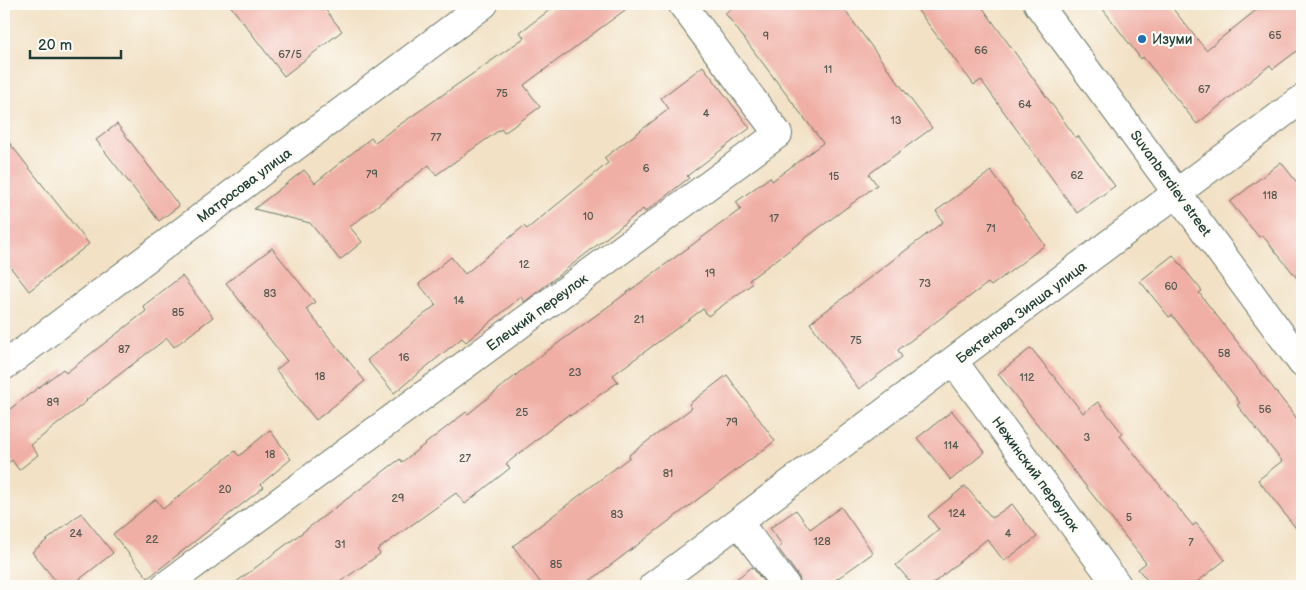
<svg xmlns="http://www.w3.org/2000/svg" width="1306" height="590" viewBox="0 0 1306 590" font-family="'Balsamiq Sans',sans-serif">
  <rect width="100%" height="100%" fill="#fdfcf7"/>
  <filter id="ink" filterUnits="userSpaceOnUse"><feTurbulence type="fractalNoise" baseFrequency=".02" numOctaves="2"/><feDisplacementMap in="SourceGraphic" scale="10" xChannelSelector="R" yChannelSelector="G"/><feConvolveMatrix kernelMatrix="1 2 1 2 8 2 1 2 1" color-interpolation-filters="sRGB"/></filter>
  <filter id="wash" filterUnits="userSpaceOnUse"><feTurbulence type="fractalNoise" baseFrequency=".0096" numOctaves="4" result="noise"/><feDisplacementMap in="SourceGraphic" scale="20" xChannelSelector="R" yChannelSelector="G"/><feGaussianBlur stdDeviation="1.12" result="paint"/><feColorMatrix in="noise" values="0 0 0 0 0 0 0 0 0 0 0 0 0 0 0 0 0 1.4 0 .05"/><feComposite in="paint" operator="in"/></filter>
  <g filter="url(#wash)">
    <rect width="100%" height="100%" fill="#f2e1c5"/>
    <g id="blocks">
      <g fill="#f0afa5">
        <polygon points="229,4 321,4 342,31 284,76"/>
        <polygon points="558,4 633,4 524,85 540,107 504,133 501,129 436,175 429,165 350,227 362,242 340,260 310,223 254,209 304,170 315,183 371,138 375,142 524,38 520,32"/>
        <polygon points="738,4 840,4 932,128 869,174 877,185 749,280 752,284 708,316 703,309 613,375 618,382 570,416 569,414 506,464 510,468 465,504 456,493 377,550 380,554 334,586 231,586 400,459 402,462 466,412 468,414 531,363 741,209 736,202 770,177 772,181 823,143 725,13"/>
        <polygon points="913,4 980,4 1076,138 1078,136 1115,186 1077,213 981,80 974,85"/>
        <polygon points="1099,4 1169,4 1206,50 1264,4 1302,4 1302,47 1273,69 1270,65 1197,124 1143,57 1141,59"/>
        <polygon points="703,66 750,128 687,176 689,178 645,212 643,209 527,300 524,302 521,297 466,342 462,338 394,393 367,360 436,305 419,284 451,257 465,274 524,226 527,229 608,163 604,158 669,109 661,98"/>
        <polygon points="117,124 179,206 159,221 96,140"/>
        <polygon points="4,136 89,244 29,291 4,259"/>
        <polygon points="1281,162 1302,189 1302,284 1262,235 1259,237 1230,202"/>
        <polygon points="991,171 1045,245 991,286 988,283 898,350 902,357 859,389 810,323 943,222 936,211"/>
        <polygon points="272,248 315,302 306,309 365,381 316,420 276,370 287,361 226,283"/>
        <polygon points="1173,255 1202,291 1199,293 1302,425 1302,536 1258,480 1282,461 1237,405 1240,403 1172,315 1169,317 1140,281"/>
        <polygon points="182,276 213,317 174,347 167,338 86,400 87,401 31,445 38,455 19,470 12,460 4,466 4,409 6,412 63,369 66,373 146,311 143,306"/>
        <polygon points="1031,348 1083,413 1098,402 1123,434 1120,436 1193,526 1196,523 1225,560 1192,586 1152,586 1138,569 1146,563 998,374"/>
        <polygon points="727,375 775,441 583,586 543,586 513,546 630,457 629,455 692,408 689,404"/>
        <polygon points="952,411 985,452 951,480 917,438"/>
        <polygon points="270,430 291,459 261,484 264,487 148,578 113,534 156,499 163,509 235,451 239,456"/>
        <polygon points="965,486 992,518 1012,504 1037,537 1004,561 987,539 930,586 914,586 896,565 939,530 928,516"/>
        <polygon points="841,507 873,553 827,586 801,586 799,577 778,548 782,545 770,528 796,510 810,529"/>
        <polygon points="81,513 113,553 71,586 60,586 32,552"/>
        <polygon points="752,567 767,586 727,586"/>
      </g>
    </g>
  </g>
  <g filter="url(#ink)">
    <use href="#blocks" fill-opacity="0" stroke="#697667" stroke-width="1"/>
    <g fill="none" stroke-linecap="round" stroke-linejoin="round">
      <g stroke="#697667" stroke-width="30">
        <g id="minor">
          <polyline points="1038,4 1302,363"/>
          <polyline points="954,362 1118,586"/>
          <polyline points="4,366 484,4"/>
          <polyline points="739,523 786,586"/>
          <polyline points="165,586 778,134 682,4"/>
          <polyline points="653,586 1302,99"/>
        </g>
      </g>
      <use href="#minor" stroke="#fff" stroke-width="28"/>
    </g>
  </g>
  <circle fill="#1f6fb2" stroke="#fdfcf7" stroke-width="2" cx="1142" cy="39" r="5"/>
  <g text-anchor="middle" stroke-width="4.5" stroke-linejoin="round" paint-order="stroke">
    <g font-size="11" fill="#535a50">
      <text x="1275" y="39">65</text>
      <text x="766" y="40">9</text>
      <text x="981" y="54">66</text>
      <text x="290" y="58">67/5</text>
      <text x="828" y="73">11</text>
      <text x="1204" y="93">67</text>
      <text x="502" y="97">75</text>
      <text x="1025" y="108">64</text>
      <text x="706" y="117">4</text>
      <text x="896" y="124">13</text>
      <text x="436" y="141">77</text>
      <text x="646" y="172">6</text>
      <text x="372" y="178">79</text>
      <text x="1077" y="179">62</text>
      <text x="834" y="180">15</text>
      <text x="1270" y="199">118</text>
      <text x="588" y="220">10</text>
      <text x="774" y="222">17</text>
      <text x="991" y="232">71</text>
      <text x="524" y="268">12</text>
      <text x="710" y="277">19</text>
      <text x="925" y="287">73</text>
      <text x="1171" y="290">60</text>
      <text x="270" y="297">83</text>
      <text x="459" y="304">14</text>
      <text x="178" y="316">85</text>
      <text x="639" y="323">21</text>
      <text x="856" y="344">75</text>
      <text x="124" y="353">87</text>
      <text x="1224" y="357">58</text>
      <text x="404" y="361">16</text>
      <text x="575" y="376">23</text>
      <text x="320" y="380">18</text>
      <text x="1027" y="381">112</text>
      <text x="53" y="406">89</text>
      <text x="1265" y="413">56</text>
      <text x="522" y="416">25</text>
      <text x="732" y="426">79</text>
      <text x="1087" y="441">3</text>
      <text x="951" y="449">114</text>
      <text x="270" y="458">18</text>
      <text x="465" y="462">27</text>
      <text x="668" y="477">81</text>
      <text x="225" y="493">20</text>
      <text x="398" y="502">29</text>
      <text x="957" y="517">124</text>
      <text x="617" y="518">83</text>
      <text x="1129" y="521">5</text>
      <text x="76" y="537">24</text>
      <text x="1008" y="537">4</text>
      <text x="152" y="543">22</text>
      <text x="822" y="545">128</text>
      <text x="1191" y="546">7</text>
      <text x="340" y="548">31</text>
      <text x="556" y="568">85</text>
    </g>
    <g font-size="14" fill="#1f3d34" stroke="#fdfcf7" text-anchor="start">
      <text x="1152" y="44">Изуми</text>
    </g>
    <g font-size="14" fill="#1f3d34" stroke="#fdfcf7">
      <text transform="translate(1171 183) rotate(54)" y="5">Suvanberdiev street</text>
      <text transform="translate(244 185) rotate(-37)" y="5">Матросова улица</text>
      <text transform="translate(537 312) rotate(-36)" y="5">Елецкий переулок</text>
      <text transform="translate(1021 312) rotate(-37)" y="5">Бектенова Зияша улица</text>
      <text transform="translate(1036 474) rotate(54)" y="5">Нежинский переулок</text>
    </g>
  </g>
  <rect width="1306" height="590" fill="none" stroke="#fdfcf7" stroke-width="20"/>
  <path d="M30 50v8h91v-8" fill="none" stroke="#1f3d34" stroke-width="2.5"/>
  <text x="38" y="50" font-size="15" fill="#1f3d34" stroke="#fdfcf7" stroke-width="4" paint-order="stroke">20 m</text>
</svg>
